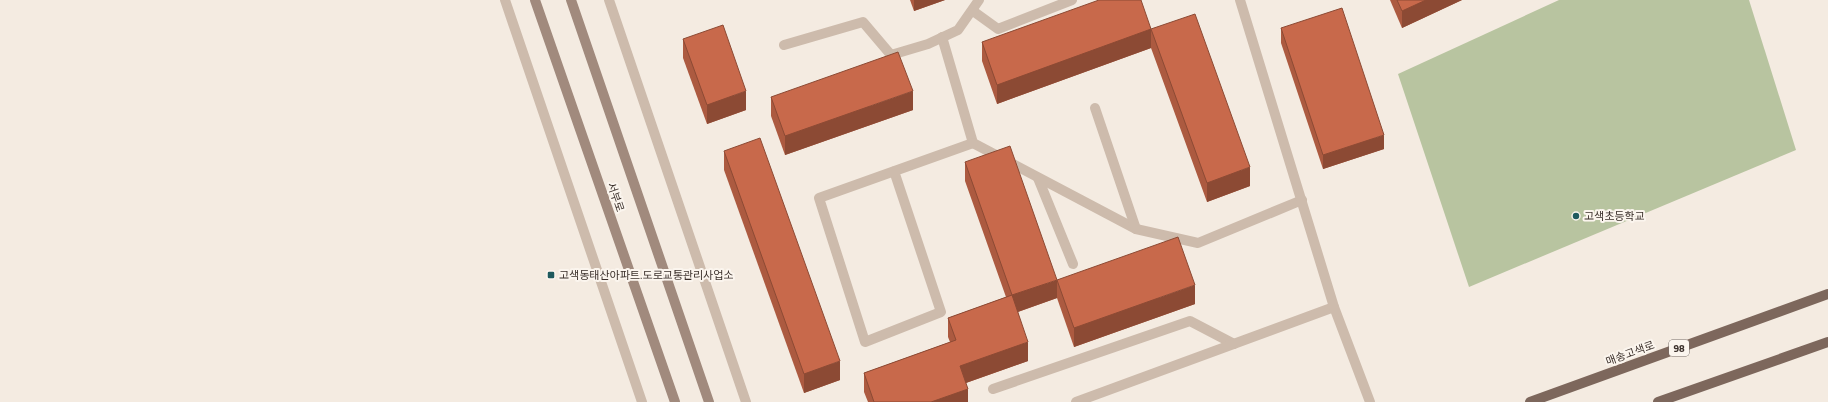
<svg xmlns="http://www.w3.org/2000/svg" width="1828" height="402" viewBox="0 0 1828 402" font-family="'Titillium Web','Noto Sans KR',sans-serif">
  <rect width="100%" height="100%" fill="#f4ebe1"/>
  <polygon fill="#b8c4a0" points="1559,0 1749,0 1796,150 1469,287 1398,74"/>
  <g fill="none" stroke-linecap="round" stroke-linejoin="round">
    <g stroke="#cdbbac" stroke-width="10">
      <polyline points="973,11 998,29 1072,0"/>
      <polyline points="942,37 973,143 1136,229 1198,243 1302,200"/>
      <polyline points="784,45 863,22 891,55 928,44 958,30 979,0"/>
      <polyline points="1095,108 1136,229"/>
      <polyline points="894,171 941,312 865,342 819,198 973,143"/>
      <polyline points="1038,178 1073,264"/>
      <polyline points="993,389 1190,321 1234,344"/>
      <polyline points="1076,402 1334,307"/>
    </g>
    <g stroke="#cdbbac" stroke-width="10">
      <polyline points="505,0 642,402"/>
      <polyline points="609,0 746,402"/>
      <polyline points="1240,0 1334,307 1370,402"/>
    </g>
    <g stroke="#a18a7d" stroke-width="10">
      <polyline points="535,0 675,402"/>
      <polyline points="571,0 709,402"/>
    </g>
    <g stroke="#7d675c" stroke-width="10">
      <polyline points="1530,402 1828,294"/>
      <polyline points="1658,402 1828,342"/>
    </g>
  </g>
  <g fill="#ac5a40">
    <polygon points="910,0 945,0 914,11"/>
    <polygon points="1390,0 1462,0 1402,28"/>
    <polygon points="1281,28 1384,149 1323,169 1281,43"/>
    <polygon points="1151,29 1250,186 1207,202 1151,48 997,104 982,61 982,42"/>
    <polygon points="683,39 746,110 707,124 683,58"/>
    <polygon points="771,97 913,110 785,155 771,116"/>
    <polygon points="724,151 840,380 804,393 724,170"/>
    <polygon points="965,162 1057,298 1018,312 1028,361 966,383 968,402 868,402 864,392 864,373 950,342 948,337 948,318 1006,297 965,181"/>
    <polygon points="1057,280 1195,304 1074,347 1057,298"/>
  </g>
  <g fill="#8c4a34">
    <polygon points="914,0 945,0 914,11"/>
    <polygon points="1426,0 1462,0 1402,28 1402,11"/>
    <polygon points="1151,29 1151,48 997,104 997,85"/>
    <polygon points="746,91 746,110 707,124 707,105"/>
    <polygon points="913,91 913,110 785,155 785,136"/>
    <polygon points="1384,135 1384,149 1323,169 1323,155"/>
    <polygon points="1250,167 1250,186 1207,202 1207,183"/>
    <polygon points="1057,280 1057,298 1012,314 1012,295"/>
    <polygon points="1195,285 1195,304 1074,347 1074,328"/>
    <polygon points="1028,342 1028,361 960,385 960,366"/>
    <polygon points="840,361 840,380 804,393 804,374"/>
    <polygon points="968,389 968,402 931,402"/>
  </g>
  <g fill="#c8694b" stroke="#8c4a34">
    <polygon points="1099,0 1141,0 1151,29 997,85 982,42"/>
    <polygon points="1397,0 1426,0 1402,11"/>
    <polygon points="1342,8 1384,135 1323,155 1281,28"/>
    <polygon points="1195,14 1250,167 1207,183 1151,29"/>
    <polygon points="723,25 746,91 707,105 683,39"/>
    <polygon points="898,52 913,91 785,136 771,97"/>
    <polygon points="760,138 840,361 804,374 724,151"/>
    <polygon points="1010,146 1057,280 1012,295 1028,342 960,366 968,389 931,402 874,402 864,373 956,340 948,318 1012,295 965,162"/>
    <polygon points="1178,237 1195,285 1074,328 1057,280"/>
  </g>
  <g fill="#1f5a5e" stroke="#fbf5ee" stroke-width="1.5">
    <circle cx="1576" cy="216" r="4"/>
    <rect x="547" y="271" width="8" height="8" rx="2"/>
  </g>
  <g text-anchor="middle" stroke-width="4" stroke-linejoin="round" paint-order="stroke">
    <rect fill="#fbf5ee" stroke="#756b66" stroke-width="1" x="1669" y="340" width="20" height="16" rx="3"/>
    <g font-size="10" font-weight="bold" fill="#3b302b">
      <text x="1679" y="352">98</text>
    </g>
    <g font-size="11" fill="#3b302b" stroke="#fbf5ee">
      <text transform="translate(616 197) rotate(71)" y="4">서부로</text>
      <text transform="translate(1630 353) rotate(-20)" y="4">매송고색로</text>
    </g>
    <g font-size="11" fill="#3b302b" stroke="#fbf5ee" text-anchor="start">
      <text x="1584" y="220">고색초등학교</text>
      <text x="559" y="279">고색동태산아파트.도로교통관리사업소</text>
    </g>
  </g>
</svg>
